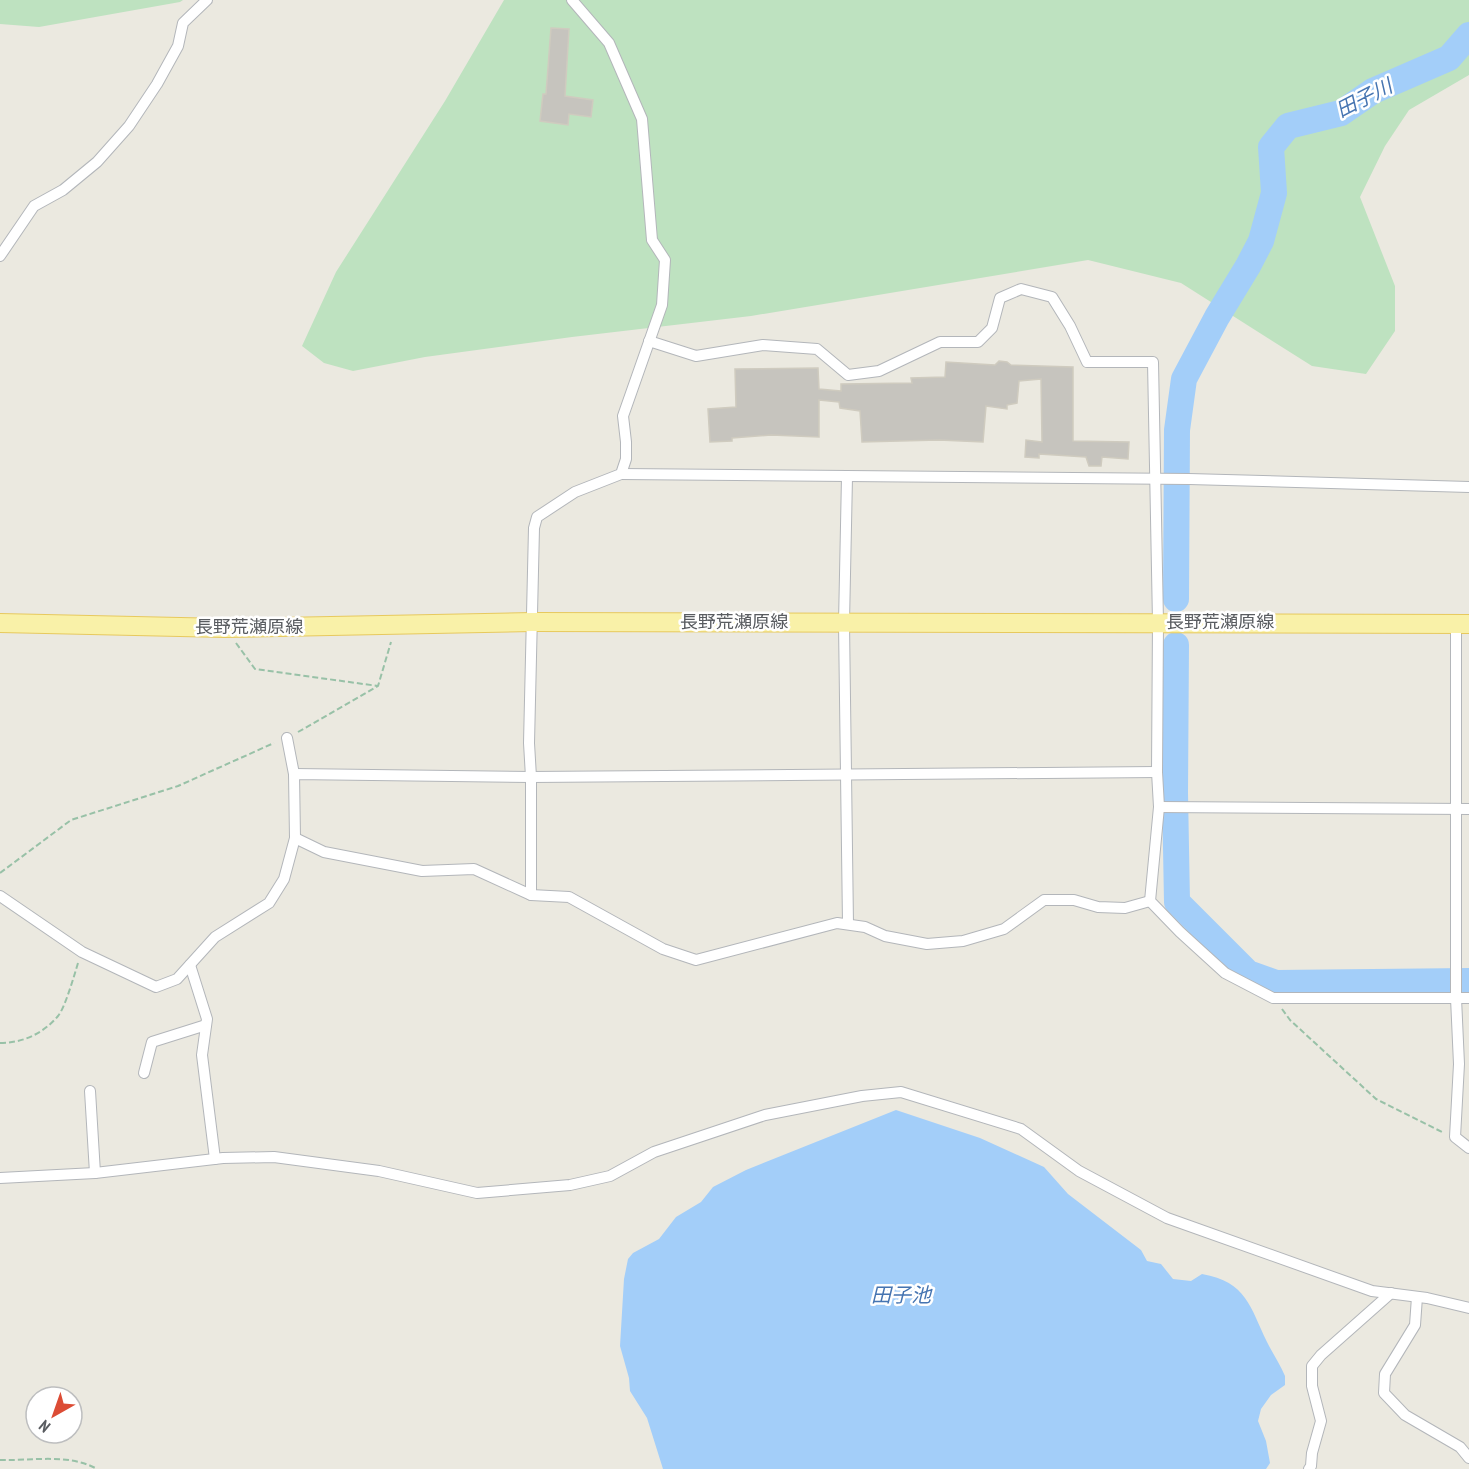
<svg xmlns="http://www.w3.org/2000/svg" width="1469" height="1469" viewBox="0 0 1469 1469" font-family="'PT Sans Narrow','Noto Sans JP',sans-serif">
  <rect width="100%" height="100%" fill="#ebe9e0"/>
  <g fill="#bee2c0">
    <polygon points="0,0 183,0 180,2 39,27 0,24"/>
    <polygon points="504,0 1469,0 1469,75 1409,110 1385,146 1360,197 1395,286 1395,331 1366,374 1312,366 1181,283 1088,260 751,316 572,337 425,357 353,371 324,363 302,346 336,272 445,101"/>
  </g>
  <path fill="#a3cef9" d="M896 1110 980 1138 1044 1167 1068 1194 1141 1250 1147 1261 1161 1264 1173 1279 1191 1281 1202 1274C1247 1282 1250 1307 1267 1342 1273 1354 1280 1364 1285 1376V1385L1271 1395 1261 1409 1258 1421 1266 1441 1270 1463 1266 1469H663L647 1418 630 1391 629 1378 620 1346 624 1279 628 1259 633 1253 659 1239 676 1217 701 1202 713 1187 746 1170Z"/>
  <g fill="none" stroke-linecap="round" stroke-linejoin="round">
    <g stroke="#a3cef9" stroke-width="26">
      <polyline points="1176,599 1177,430 1184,379 1217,317 1248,266 1261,241 1274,193 1271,147 1288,126 1341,113 1373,91 1449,58 1469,35"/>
      <polyline points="1176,645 1175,793 1177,902 1248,973 1276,983 1469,981"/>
    </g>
  </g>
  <g fill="#c6c4be" stroke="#cfcbbf" stroke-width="1.5">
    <polygon points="551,28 569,29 565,96 593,100 591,117 569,114 568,125 540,121 543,94 546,94"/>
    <polygon points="999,361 1007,362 1011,365 1073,367 1073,441 1129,442 1128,459 1102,457 1101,466 1089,466 1086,457 1039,454 1039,458 1025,457 1026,440 1042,442 1041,379 1019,381 1017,403 1007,405 1007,409 986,406 983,442 939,440 862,442 860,411 840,408 839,402 819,400 819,437 771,435 732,438 732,441 710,442 708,409 736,407 735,369 818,368 819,389 841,391 841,384 912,383 911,378 945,377 946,362 995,365"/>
  </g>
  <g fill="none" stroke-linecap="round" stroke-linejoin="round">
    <g stroke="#b3b6ba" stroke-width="12">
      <g id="minor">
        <polyline points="0,256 34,206 63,190 97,162 129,126 157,84 178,46 183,23 207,0"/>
        <polyline points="649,341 696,356 763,345 817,349 848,375 879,371 940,342 978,342 992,328 1000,298 1021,289 1052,297 1070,326 1087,362 1153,362 1158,622 1157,772 1159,807 1150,901 1180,932 1225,973 1273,998 1469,998"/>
        <polyline points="621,474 1189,479 1469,487"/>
        <polyline points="847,477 844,623 848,924"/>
        <polyline points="1456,624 1456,998 1459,1064 1455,1137 1469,1148"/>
        <polyline points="287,738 294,774"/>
        <polyline points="1159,807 1469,809"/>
        <polyline points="295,838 324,852 422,871 474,869 531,895 569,897 663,949 696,960 837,923 865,927 885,936 927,944 963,941 1004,929 1044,900 1074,900 1098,907 1125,908 1150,901"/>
        <polyline points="531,895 531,777 529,743 534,528 537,517 575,492 621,474 626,459 626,442 623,416 662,305 665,260 652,240 642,119 609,43 572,0"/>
        <polyline points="0,896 82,952 156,987 177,979 215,937 269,903 284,879 295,838 294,774 531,777 1157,772"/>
        <polyline points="190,965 207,1019 202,1055 215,1159"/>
        <polyline points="144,1073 152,1042 206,1025"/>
        <polyline points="90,1091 95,1173"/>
        <polyline points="0,1178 95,1173 223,1158 274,1157 379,1171 477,1193 570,1185 610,1176 654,1152 765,1115 862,1096 901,1092 1021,1129 1079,1171 1167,1218 1372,1291 1427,1298 1469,1308"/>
        <polyline points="1417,1297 1415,1325 1385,1374 1384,1393 1405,1415 1460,1447 1469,1458"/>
        <polyline points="1309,1469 1311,1466 1312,1453 1321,1421 1312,1386 1312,1366 1321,1355 1391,1293"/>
      </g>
    </g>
    <g stroke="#e7c95e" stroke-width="20">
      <polyline id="primary" points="0,623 225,628 532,622 1469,624"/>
    </g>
    <g stroke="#98c1a7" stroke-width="2" stroke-dasharray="6 3" stroke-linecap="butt">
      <polyline points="236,643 255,669 378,686"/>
      <polyline points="298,732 378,686 391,642"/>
      <polyline points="0,873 71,820 178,786 274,743"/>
      <polyline points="1282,1009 1290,1020 1376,1099 1442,1132"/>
      <path d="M0 1043C22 1043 43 1034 58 1016 65 1008 74 976 78 963"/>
      <path d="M0 1460C31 1461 69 1453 97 1469"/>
    </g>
    <use href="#minor" stroke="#fff" stroke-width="10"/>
    <use href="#primary" stroke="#f9f1a8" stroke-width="18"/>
  </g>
  <g text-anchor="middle" stroke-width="5" stroke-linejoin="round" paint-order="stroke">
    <g font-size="18" fill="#595c60" stroke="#fff">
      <text x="734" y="628">長野荒瀬原線</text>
      <text x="1220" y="628">長野荒瀬原線</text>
      <text x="249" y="633">長野荒瀬原線</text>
    </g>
    <g font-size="20" font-style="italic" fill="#4574b1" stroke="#fff">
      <text transform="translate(1364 98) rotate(-27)" y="7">田子川</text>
      <text x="901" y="1302">田子池</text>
    </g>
  </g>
  <g transform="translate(54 1415) rotate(220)"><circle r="28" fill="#ffffff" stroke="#bdbebf" stroke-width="1.5"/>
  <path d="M0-4.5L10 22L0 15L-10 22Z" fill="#dc4c35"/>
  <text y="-9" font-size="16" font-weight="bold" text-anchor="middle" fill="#595c60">N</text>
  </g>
</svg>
